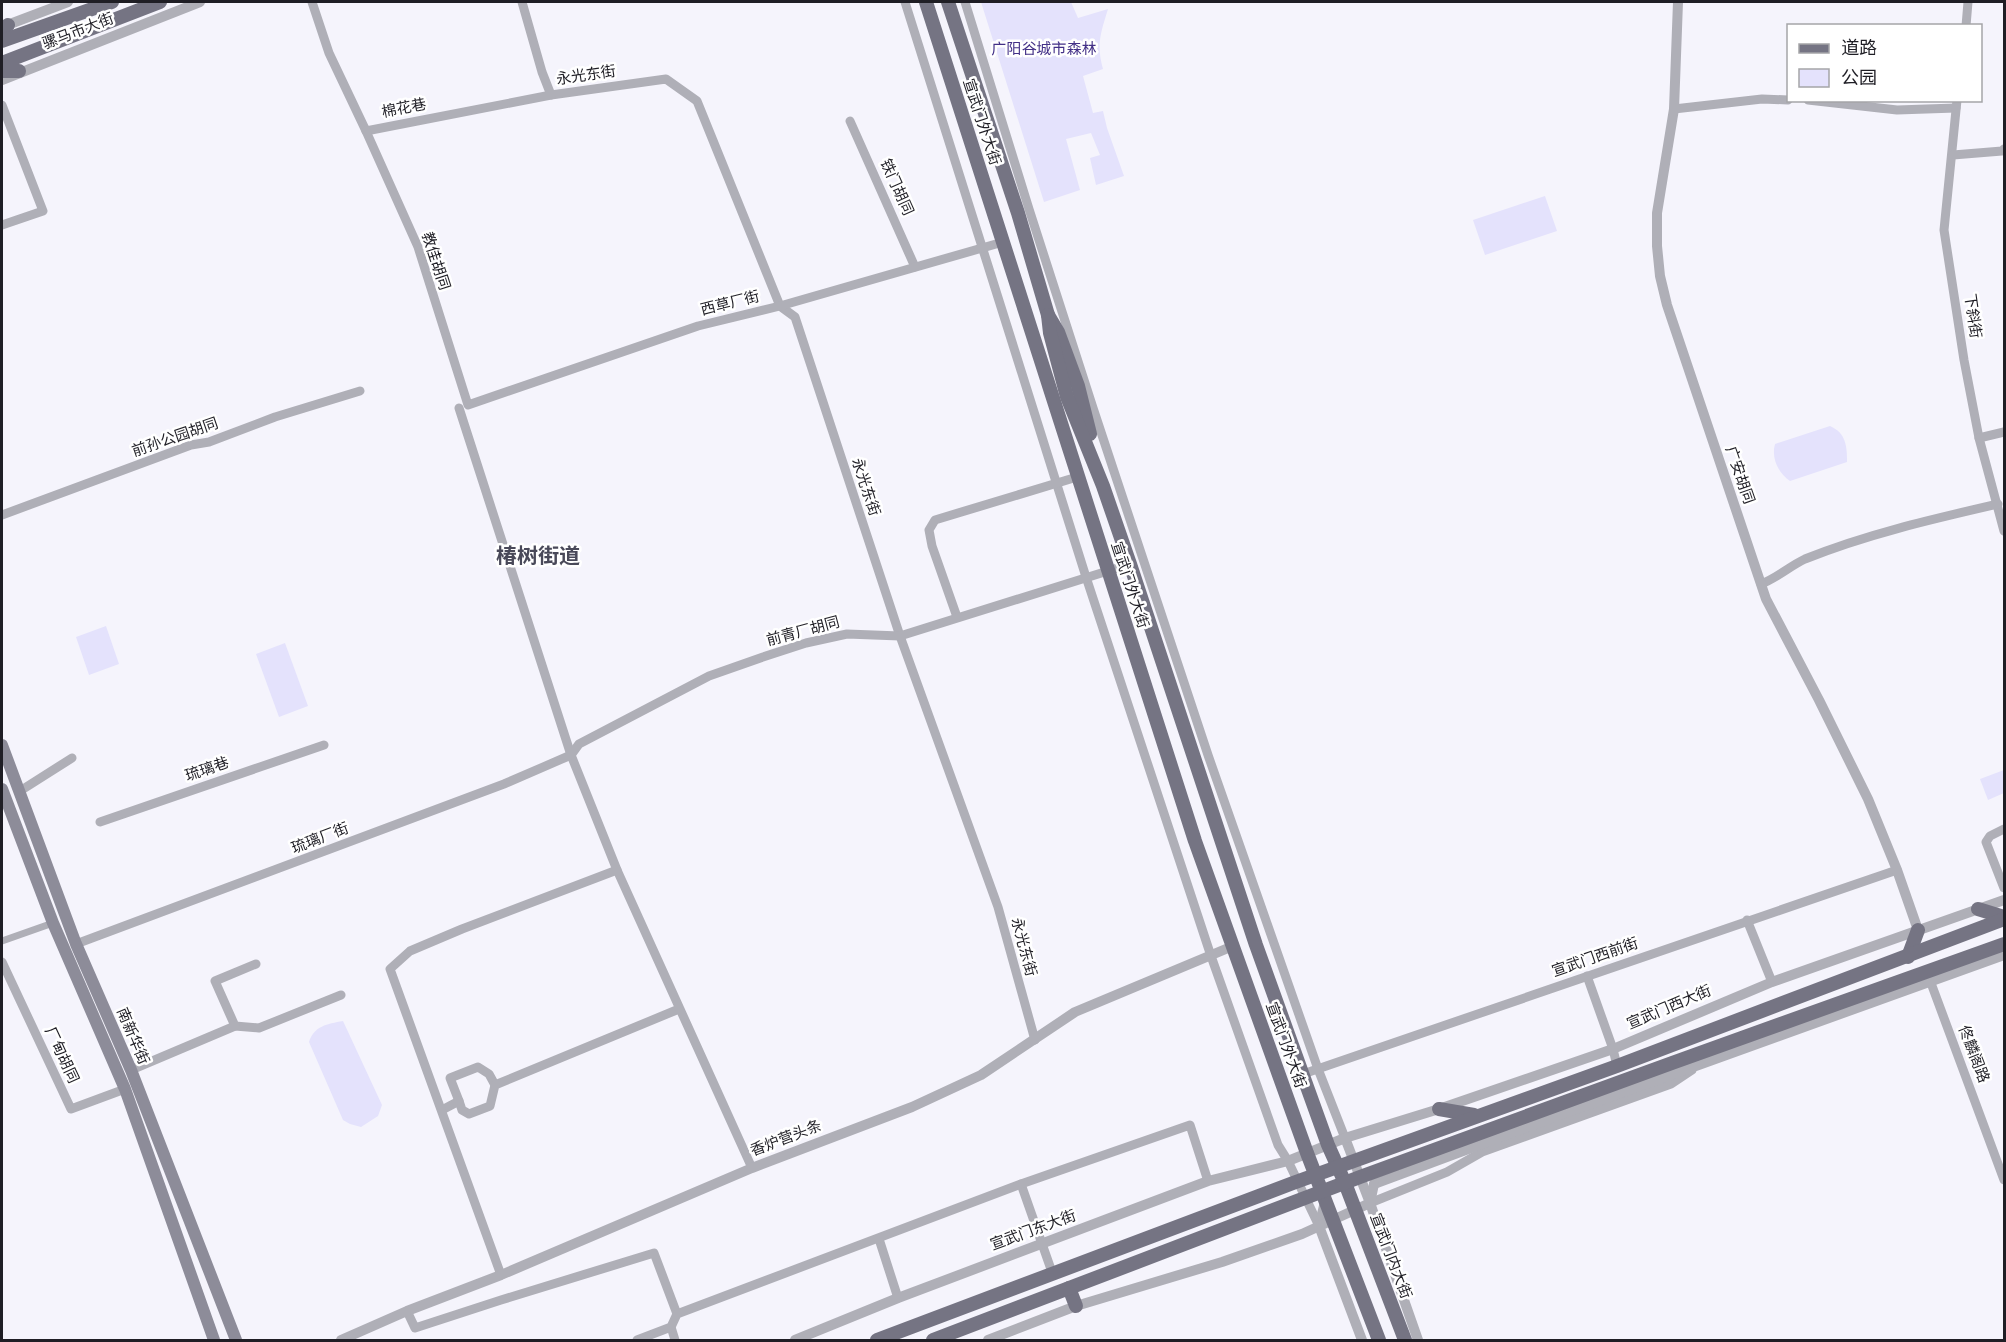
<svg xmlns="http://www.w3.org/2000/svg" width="2006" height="1342" viewBox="0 0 2006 1342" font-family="Lato,'Noto Sans SC',sans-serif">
  <rect width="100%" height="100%" fill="#f5f4fc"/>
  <g fill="#e4e2fc">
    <path d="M981 2H1071L1078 18 1108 9C1101 32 1096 45 1103 69L1083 76 1093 113 1103 111 1107 128 1124 176 1096 185 1090 158 1100 155 1091 133 1066 139 1080 190 1044 202Z"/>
    <polygon points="1545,196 1557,231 1485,255 1473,220"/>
    <path d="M1830 426C1846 433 1847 446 1847 462L1790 481C1778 473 1771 458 1775 444Z"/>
    <polygon points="106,626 119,664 89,675 76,637"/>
    <polygon points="285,643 308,706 279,717 256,654"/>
    <polygon points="2004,770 2004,793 1988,800 1980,779"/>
    <path d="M343 1021 382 1105 378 1116 361 1127 350 1124 343 1120 309 1042C314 1026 327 1024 343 1021Z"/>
  </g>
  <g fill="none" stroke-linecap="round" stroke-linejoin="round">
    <polyline stroke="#afafb7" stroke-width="7" points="2,941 53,923"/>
    <g stroke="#afafb7" stroke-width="9">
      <polyline points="312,2 329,53 366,131 551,95 666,79 697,101 780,306 795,317 900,636 998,907 1035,1040"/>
      <polyline points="522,2 542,72 551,95"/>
      <polyline points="905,2 1086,577 1211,956 1278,1145 1288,1161 1319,1226"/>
      <polyline points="965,2 1029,209 1093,408 1208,755 1318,1069 1345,1138"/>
      <polyline points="1966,26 1968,2"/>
      <polyline points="1808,100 1897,110 1956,108"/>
      <polyline points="1957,100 1944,230 1964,360 1979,438 2004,531"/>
      <polyline points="2,105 43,211 2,225"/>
      <polyline points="1674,109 1762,99 1788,100"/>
      <polyline points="850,121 915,267"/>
      <polyline points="366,131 418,247 468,405 698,326 780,306 1003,242"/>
      <polyline points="1953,155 2002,151 2004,149"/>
      <polyline points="459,408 571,755 617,870"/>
      <polyline points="1979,438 2004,432"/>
      <polyline points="2,515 191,445 209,442 275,417 360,391"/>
      <path d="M1761 584C1777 578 1790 566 1805 559 1867 534 1933 519 1998 504"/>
      <polyline points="957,617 932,546 929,530 935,520 1077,477"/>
      <polyline points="20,791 72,758"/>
      <polyline points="100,822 324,745"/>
      <polyline points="2004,829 1990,836 1986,842 2004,888"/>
      <polyline points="1747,920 1772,982"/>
      <polyline points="76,944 504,784 571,755 579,744 709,676 763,657 806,643 847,634 900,636 1130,564"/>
      <polyline points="2,962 71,1109 125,1089"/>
      <polyline points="256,964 215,981 235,1026 259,1028 341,995"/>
      <polyline points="1928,975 2004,1180"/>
      <polyline points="1587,976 1613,1049 1617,1066"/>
      <polyline points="131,1070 235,1026"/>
      <polyline points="1303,1074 1897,870"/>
      <polyline points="459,1101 450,1078 478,1067 489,1074 495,1085"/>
      <polyline points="442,1110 459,1101 462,1110 469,1114 490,1106 495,1085 679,1009"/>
      <polyline points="1021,1184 1053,1275"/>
      <polyline points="1370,1203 1447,1172 1482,1152 1671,1084 1692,1070"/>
      <polyline points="879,1239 898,1298"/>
      <polyline points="501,1275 390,969 410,951 462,929 617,870 752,1168"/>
      <polyline points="407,1311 415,1328 501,1300 654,1253 677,1314"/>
      <polyline points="671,1327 675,1340"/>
      <polyline points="637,1340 671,1327 677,1314 1021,1184 1190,1125 1208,1181"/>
    </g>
    <g stroke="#afafb7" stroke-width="10">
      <polyline points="1678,2 1674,109 1657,213 1657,246 1660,276 1667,305 1766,599 1819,700 1868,799 1897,870 1918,930"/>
      <polyline points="2,27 68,2"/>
      <polyline points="2,80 200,2"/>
      <polyline points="1345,1138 1370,1203 1418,1340"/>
      <polyline points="1374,1184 1571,1111 2004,955"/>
      <polyline points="1326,1198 1319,1226 1362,1340"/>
      <polyline points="341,1340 407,1311 501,1275 752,1168 912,1107 981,1075 1075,1012 1233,946"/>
      <polyline points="795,1340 898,1298 1208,1181 1288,1161 1345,1138 1439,1109 1613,1049 1772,982 2004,900"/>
      <polyline points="988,1340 1076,1306 1222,1262 1302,1234 1370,1203 1374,1184"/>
    </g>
    <g stroke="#8d8c99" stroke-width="12">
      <polyline points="2,745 76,944 131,1070 236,1340"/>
      <polyline points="2,789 53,923 125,1089 214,1340"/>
    </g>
    <g stroke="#757483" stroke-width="14">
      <polyline points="926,2 1195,841 1307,1153 1379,1340"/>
      <polyline points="948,2 1018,213 1048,315 1058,332 1078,386 1090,434"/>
      <polyline points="2,29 8,25"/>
      <polyline points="2,41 112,2"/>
      <polyline points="2,63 160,2"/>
      <polyline points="2,71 19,71"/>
      <polyline points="1048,315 1050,333 1067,397 1103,486 1130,564 1256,945 1328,1145 1345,1183 1405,1340"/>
      <polyline points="1978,909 2004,917"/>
      <polyline points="1908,957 1918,930"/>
      <polyline points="1439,1109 1474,1115"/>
      <polyline points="1069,1288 1076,1306"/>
      <polyline points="877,1340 1293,1183 1617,1066 2004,919"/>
      <polyline points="933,1340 1360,1177 1672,1063 2004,944"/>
    </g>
  </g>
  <g text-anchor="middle" stroke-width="5" stroke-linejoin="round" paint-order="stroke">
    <g font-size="15" fill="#1f1e25" stroke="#fff">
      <text transform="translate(78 31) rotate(-21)" y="5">骡马市大街</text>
      <text transform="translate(586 75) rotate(-8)" y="5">永光东街</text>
      <text transform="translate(404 108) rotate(-11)" y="5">棉花巷</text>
      <text transform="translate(982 122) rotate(72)" y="5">宣武门外大街</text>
      <text transform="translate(897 187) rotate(66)" y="5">铁门胡同</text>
      <text transform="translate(436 261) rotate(72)" y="5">教佳胡同</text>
      <text transform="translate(730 303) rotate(-14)" y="5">西草厂街</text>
      <text transform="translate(1973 316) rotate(82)" y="5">下斜街</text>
      <text transform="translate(175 437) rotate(-19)" y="5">前孙公园胡同</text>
      <text transform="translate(1740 475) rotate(71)" y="5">广安胡同</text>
      <text transform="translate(866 487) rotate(72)" y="5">永光东街</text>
      <text transform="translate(1130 585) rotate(72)" y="5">宣武门外大街</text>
      <text transform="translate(803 631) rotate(-15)" y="5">前青厂胡同</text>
      <text transform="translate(207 769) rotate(-19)" y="5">琉璃巷</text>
      <text transform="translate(320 838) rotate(-21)" y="5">琉璃厂街</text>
      <text transform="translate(1024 947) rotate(75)" y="5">永光东街</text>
      <text transform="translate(1595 957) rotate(-19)" y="5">宣武门西前街</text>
      <text transform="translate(1669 1007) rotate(-23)" y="5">宣武门西大街</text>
      <text transform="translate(133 1036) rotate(67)" y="5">南新华街</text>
      <text transform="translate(1286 1045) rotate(70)" y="5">宣武门外大街</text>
      <text transform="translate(1974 1054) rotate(69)" y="5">佟麟阁路</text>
      <text transform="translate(62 1055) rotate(65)" y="5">厂甸胡同</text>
      <text transform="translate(786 1138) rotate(-21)" y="5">香炉营头条</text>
      <text transform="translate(1033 1230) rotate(-20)" y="5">宣武门东大街</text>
      <text transform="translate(1391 1256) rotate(69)" y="5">宣武门内大街</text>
    </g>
    <g font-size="15" fill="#433087" stroke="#fff">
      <text x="1044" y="54">广阳谷城市森林</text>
    </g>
    <g font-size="21" font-weight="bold" fill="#494959" stroke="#fff">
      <text x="538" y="563">椿树街道</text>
    </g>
  </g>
  <rect width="2006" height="1342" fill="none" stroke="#1f1e25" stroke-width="6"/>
  <rect x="1787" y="24" width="195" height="78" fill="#ffffff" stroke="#a5a5a8" stroke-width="1.5"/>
  <rect x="1799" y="44" width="30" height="9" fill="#757483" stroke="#a5a5a8" stroke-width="1.5"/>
  <text x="1841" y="54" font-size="18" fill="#1f1e25">道路</text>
  <rect x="1799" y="69" width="30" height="18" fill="#e4e2fc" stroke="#a5a5a8" stroke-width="1.5"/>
  <text x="1841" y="84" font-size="18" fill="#1f1e25">公园</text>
</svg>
